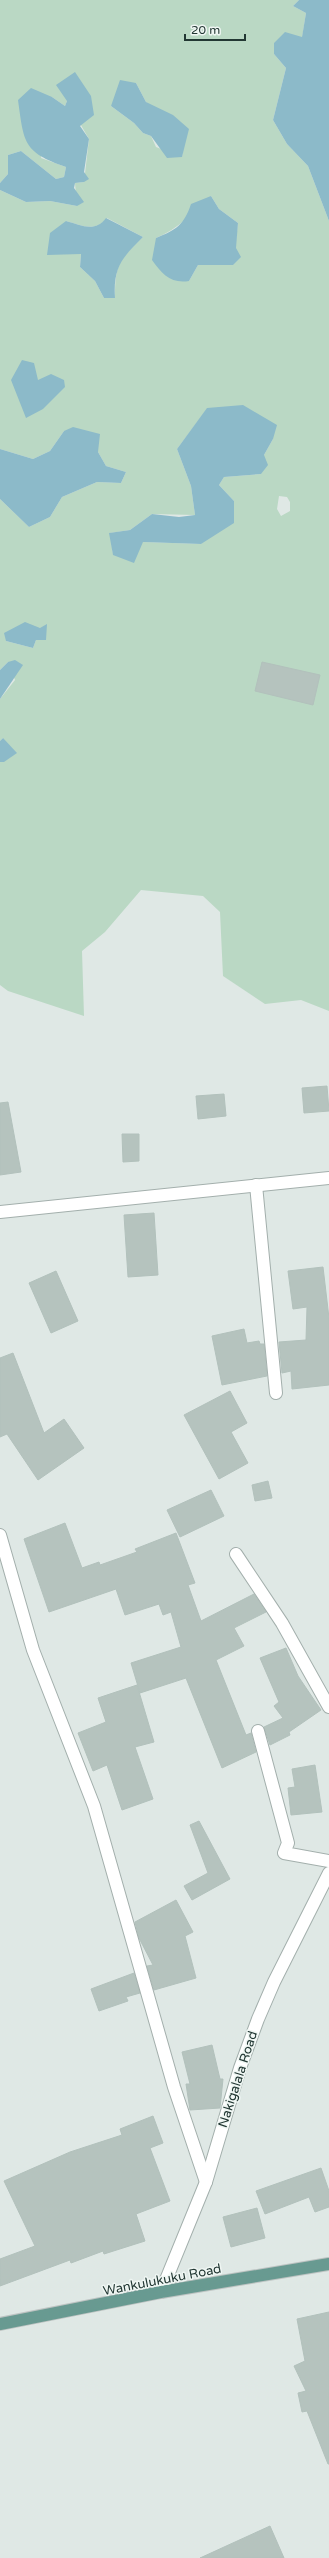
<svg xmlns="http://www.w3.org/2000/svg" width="329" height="2558" viewBox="0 0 329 2558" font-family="'Varela Round',sans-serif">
  <rect width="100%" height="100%" fill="#dfe8e5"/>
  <path fill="#bad8c4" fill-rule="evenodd" d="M0 0H299L293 6 306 13 302 38 274 54 286 68 273 120 287 144 308 166 329 221V1011L301 1000 265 1004 223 976 220 912 203 896 141 890 105 932 82 951 84 1016 8 991 0 985V762H4L3 738 0 741V699L15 680 8 662 0 670V499L29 527 50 517 62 497 97 482 121 483 126 472 106 466 98 452 64 431 50 451 33 459 0 449V190L26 202 50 201 77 206 75 183 84 182 89 139 67 101 65 106 52 97 41 158 66 167 64 177 56 179 21 151 8 155V174L0 183ZM136 83 146 102 183 150 182 157 156 147 151 136 143 133 134 123 111 106ZM211 196 219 209 238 223 233 265H198L189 281 156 238C178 229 194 212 211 196ZM107 218 143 237C119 260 115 264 115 298H104L95 281 80 267 81 254 66 221C81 225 95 233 107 218ZM222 408 273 439 264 455 261 474 224 477 219 485 234 501 201 544 143 542 113 554 110 533 130 530 152 514 195 515 191 486 177 449 207 409ZM279 496 287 497 290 502V511L281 516 277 509ZM40 628 46 640H36L33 648 6 641Z"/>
  <g fill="#8cbac9">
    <polygon points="299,0 329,0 329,221 308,166 287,144 273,120 286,68 274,54 274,43 285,32 302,37 306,13 293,6"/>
    <path d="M75 72 91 96 94 115 80 126 89 139 84 172 89 179 84 182 75 183 74 188 84 202 77 206 50 201 26 202 0 190V183L8 174V155L21 151 56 179 64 177 66 167C23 152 24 143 18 100L31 88 52 97 65 106 67 101 56 85Z"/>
    <polygon points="120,80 136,83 146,102 173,115 189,129 182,157 167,158 151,136 143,133 134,123 111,106"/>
    <path d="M211 196 219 209 238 223 236 248 241 257 233 265H198L189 281C171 284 162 274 152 260L156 238C176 230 184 225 191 204Z"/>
    <path d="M106 218 143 237C122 258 113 267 115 298H104L95 281 80 267 81 254 47 255 50 233 66 221C81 225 95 233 106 218Z"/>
    <polygon points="22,360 34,363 38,380 51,374 64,380 65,387 43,409 26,418 11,380"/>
    <polygon points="243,405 277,425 273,439 264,455 268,465 261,474 224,477 219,485 234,501 234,523 201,544 143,542 134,563 113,555 109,533 130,530 152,514 179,517 195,515 191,486 177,449 207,408"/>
    <polygon points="73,427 100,434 98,452 106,466 126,472 121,483 97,482 62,497 50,517 29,527 0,499 0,449 33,459 50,451 64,431"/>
    <polygon points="25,622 40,628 47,624 46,640 36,640 33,648 6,641 4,633"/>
    <polygon points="15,660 23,665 0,699 0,670 8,662"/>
    <polygon points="3,738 17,753 4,762 0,762 0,741"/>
  </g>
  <g fill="#b5c3be" stroke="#b2c1bc">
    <polygon points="262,662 320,675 313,705 255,691"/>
    <polygon points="327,1086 329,1111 304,1113 302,1088"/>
    <polygon points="224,1094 226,1116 198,1119 196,1096"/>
    <polygon points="8,1102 21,1172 0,1175 0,1103"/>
    <polygon points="122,1134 139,1134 139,1161 123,1162"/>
    <polygon points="154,1213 158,1275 128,1277 124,1215"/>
    <polygon points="323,1267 329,1318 329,1385 292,1389 291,1371 282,1373 279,1342 306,1340 307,1307 293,1309 288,1271"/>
    <polygon points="56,1271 78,1321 51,1333 29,1283"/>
    <polygon points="244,1329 247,1343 259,1341 260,1344 264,1344 267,1376 222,1385 212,1336"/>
    <polygon points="13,1353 44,1433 64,1419 84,1448 38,1480 7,1434 0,1437 0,1358"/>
    <polygon points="230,1391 247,1423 231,1432 248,1463 219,1479 184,1415"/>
    <polygon points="268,1481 272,1498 255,1501 252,1485"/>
    <polygon points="211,1490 224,1516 180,1537 167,1510"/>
    <polygon points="65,1523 82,1568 99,1562 100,1565 137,1552 135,1549 176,1533 195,1583 188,1585 201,1621 254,1594 266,1612 234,1628 244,1646 216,1660 246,1735 251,1733 256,1752 222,1768 186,1678 140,1693 131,1663 181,1647 171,1612 163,1615 159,1604 125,1615 116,1589 49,1612 24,1539"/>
    <polygon points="286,1648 298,1676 321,1710 289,1732 290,1735 270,1745 264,1727 283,1718 274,1706 279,1702 260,1658"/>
    <polygon points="137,1685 154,1742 135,1747 153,1799 122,1810 107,1765 93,1771 78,1733 106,1722 98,1698"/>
    <polygon points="315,1765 322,1812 291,1815 288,1788 295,1787 292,1769"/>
    <polygon points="199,1821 230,1879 192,1900 184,1886 208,1873 190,1825"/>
    <polygon points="176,1900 193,1932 185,1936 196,1978 154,1990 147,1966 153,1965 139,1938 135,1922"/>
    <polygon points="134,1973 140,1993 126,1997 128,2001 99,2011 91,1989"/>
    <polygon points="212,2045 220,2079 223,2079 220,2108 190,2110 186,2084 190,2084 182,2052"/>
    <polygon points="153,2116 163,2143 150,2148 170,2201 136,2214 145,2241 104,2254 103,2251 71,2263 70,2260 0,2286 0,2259 35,2246 4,2181 70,2152 122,2135 120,2129"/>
    <polygon points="321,2168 329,2191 329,2207 315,2212 309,2197 265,2214 256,2191"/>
    <polygon points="257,2208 265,2238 231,2247 223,2217"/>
    <polygon points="329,2312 329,2464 328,2464 307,2411 302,2412 298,2393 306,2391 294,2366 305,2361 297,2319"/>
    <polygon points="270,2526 284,2558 200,2558"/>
  </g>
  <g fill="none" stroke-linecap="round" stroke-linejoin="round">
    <g stroke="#a3afac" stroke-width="14">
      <g id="minor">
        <polyline points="256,1185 276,1393"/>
        <polyline points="0,1212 329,1178"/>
        <polyline points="0,1535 33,1650 94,1806 174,2087 206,2182"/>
        <polyline points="236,1554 282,1623 329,1707"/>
        <polyline points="258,1731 288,1843 284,1853 329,1861"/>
        <polyline points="161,2292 206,2182 240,2068 258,2019 274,1982 329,1873"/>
      </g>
    </g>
    <g stroke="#bdc3c2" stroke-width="14">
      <polyline id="major" points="0,2324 161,2292 329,2264"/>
    </g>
    <use href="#minor" stroke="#fff" stroke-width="12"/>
    <use href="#major" stroke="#689a91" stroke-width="12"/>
  </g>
  <g text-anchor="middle" stroke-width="3" stroke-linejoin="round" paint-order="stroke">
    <g font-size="13" fill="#223733" stroke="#eff6f3">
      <text transform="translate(237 2079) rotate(-72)" y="5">Nakigalala Road</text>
      <text transform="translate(162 2279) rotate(-11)" y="5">Wankulukuku Road</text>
    </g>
  </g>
  <path d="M185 34v6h60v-6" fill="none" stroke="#223733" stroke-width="2"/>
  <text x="191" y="34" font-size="12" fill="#223733" stroke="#eff6f3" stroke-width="3" paint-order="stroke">20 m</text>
</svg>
